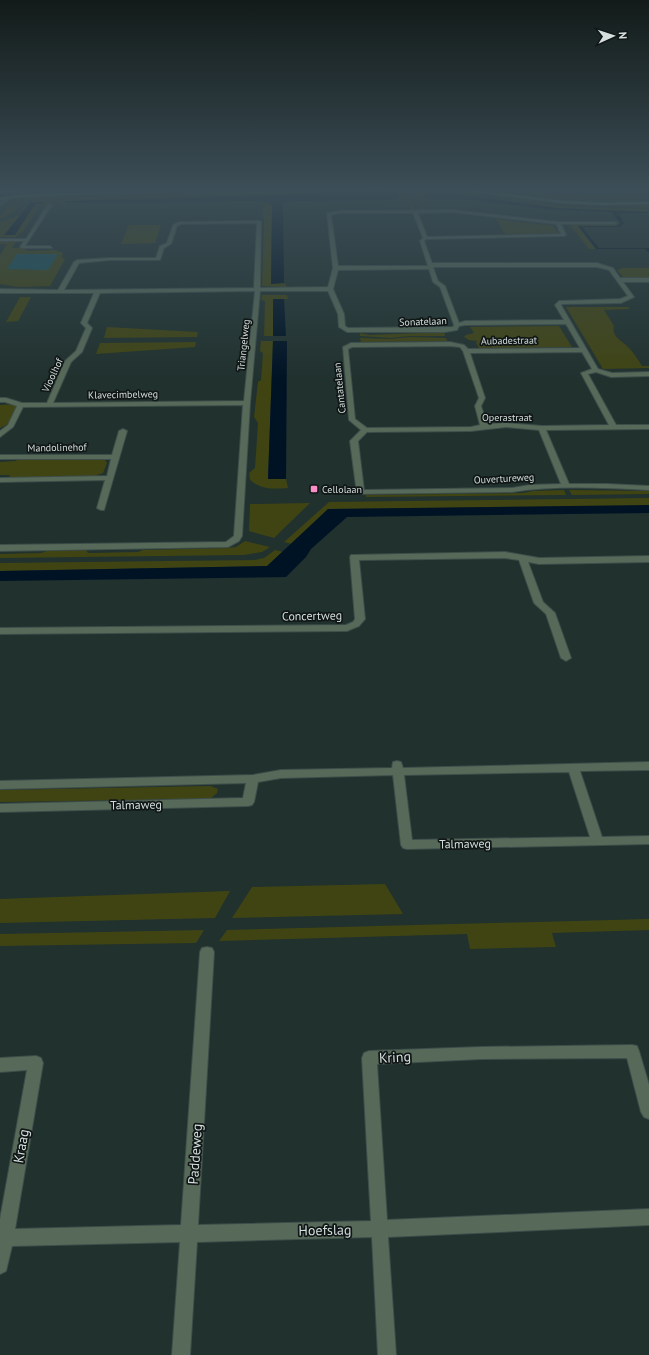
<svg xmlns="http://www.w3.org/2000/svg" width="649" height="1355" viewBox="0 0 649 1355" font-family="'PT Sans',sans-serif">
  <rect width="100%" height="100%" fill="#20312e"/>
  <g fill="#404413">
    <polygon points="54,190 174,190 64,193 67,191"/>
    <polygon points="272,190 37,196 6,202 19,197 36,196"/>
    <polygon points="310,190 408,190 415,210 411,210 406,199 400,198 397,193 382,191 66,201 64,204 57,204 61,197"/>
    <path d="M414 190C451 190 485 197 521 202 563 207 606 208 649 209V212L558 208 452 193 425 196 426 197 422 200 425 210H422Z"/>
    <polygon points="446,190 468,191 557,203 649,204 649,208 562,205"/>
    <path d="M473 190 518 194 572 195 631 194C625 190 605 193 597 193L626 191 634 193 641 197 639 198 641 199C584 201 530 198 473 190Z"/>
    <path d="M54 197 56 198C51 205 48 206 40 206L22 233H19L16 237H0V222L20 215 5 235H14L36 204 44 203V202H31L34 198Z"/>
    <polygon points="23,200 13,213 0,219 0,216 13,202"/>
    <polygon points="261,201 270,203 272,205 271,284 284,283 287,287 262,286 264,220"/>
    <polygon points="496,219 553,226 558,233 505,234"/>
    <polygon points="619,222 620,223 617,226 578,226 596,249 589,249 570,225 615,225"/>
    <polygon points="129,225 161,225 155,243 121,244"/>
    <polygon points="0,241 16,241 12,248 27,248 26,251 55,250 63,253 61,257 65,259 50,286 18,287 0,284 0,255 7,244 0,244"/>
    <polygon points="622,268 649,268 649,278 624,278 617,270"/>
    <polygon points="262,295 287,295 288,299 273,299 273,336 264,336 265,301 261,300"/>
    <polygon points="20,297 31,297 18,321 6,322"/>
    <path d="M566 307H628L630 309 604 310 614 326C611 337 623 341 629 348 634 353 638 360 642 366H649V368L603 369Z"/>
    <polygon points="559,326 572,347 479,348 476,342 478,341 469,340 464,337 466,335 474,333 470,327"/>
    <polygon points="107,327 198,332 197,337 104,338"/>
    <polygon points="444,332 445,336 409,336 391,338 360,336 360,333 369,335"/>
    <polygon points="410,337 446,338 447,341 361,342 360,338 390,339"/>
    <path d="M261 341H273L268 479H286L288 488C274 489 262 490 250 480L249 473 255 468 258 423 254 417 258 382 261 380 263 353 260 351Z"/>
    <polygon points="196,342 195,347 96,354 100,343"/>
    <polygon points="19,404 12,422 0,428 0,405"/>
    <polygon points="99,458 105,460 107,463 103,473 94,476 9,478 10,475 0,475 0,462 16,461 17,460"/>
    <polygon points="564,490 566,495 366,497 366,495 523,493 533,491"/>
    <polygon points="569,490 649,491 649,494 572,495"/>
    <polygon points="649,498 649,506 328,509 292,544 284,542 329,502"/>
    <polygon points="310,503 274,538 249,531 250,504"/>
    <polygon points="245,541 270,547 262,552 244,555 0,558 0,554 41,553 47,551 86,550 88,553 138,552 143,550 228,548 236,547"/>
    <polygon points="275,550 283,552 267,566 0,571 0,563 255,560 264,558"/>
    <polygon points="211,786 218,789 217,793 210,799 0,802 0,790"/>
    <polygon points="385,884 403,914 232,918 252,887"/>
    <polygon points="230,891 215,918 0,923 0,899"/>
    <polygon points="649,919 649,930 552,933 556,947 470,949 467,934 219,941 227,930"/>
    <polygon points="204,930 196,943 0,946 0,934"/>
  </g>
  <g fill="#001325">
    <polygon points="382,191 398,193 400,198 388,200 294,201 283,203 284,283 271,284 272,206 270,203 258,201 65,203 66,201"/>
    <polygon points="432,192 452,193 558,208 649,212 649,213 624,213 619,214 624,223 620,227 582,227 599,248 649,248 649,253 645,249 596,249 578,226 617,226 620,223 611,212 552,210 472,200 426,197 425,195"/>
    <polygon points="31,202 45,202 44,203 35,204 15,235 4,235"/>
    <polygon points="273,299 284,299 286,336 273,336"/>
    <polygon points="273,341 287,341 286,479 268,479"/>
    <polygon points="649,505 649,513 347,517 311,549 306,557 286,577 0,581 0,571 267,566 328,509"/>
  </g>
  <polygon fill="#175460" points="17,254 58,254 48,270 7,269"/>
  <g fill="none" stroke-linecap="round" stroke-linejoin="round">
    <g stroke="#3d4d4a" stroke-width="2">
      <g id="street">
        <polygon points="645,190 649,190 649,191 646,191"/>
        <polygon points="5,198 9,199 0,206 0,203"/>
        <polygon points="48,204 52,205 25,246 50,246 52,248 22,248 20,247 24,241 0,241 0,239 26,239"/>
        <path d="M452 210 558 222H617L615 224H561L566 235 564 236 426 239 424 241 432 263H597L613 268 620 278H649V282H623L634 297 621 303 562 304 561 305 598 369 612 373 649 372V376L611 377 596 372 588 374 616 425H649V429L546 430 569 484H607L649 486V490C604 488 557 485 512 492L357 494 350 441 361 430 349 420 343 347 351 343 450 342 464 345 468 349 580 348 566 324 465 325 459 326 457 330 445 332H347L339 327 338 314 328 291H260L250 403 242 536 239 541 228 547 0 551V545L226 542 234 536 243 405 23 407 13 427 0 437V431L8 425 17 406 5 402H0V398H6L22 403H47L65 361 76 351 86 328 81 323 94 293H0V289L58 290 74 262 77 260 110 258H156L160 246 167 243 173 225 179 222 259 221 261 222 260 288 328 287 333 268 327 213 340 211ZM452 212 556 224 561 234 427 237 418 213ZM340 213H413L423 238 420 241 428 266H338L331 215ZM257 223 254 288 64 290 79 263 110 260H160L164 248 171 244 177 226 181 224ZM433 267H597L609 270 628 296 620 299 559 301 555 305 564 320 465 321 459 323 445 286 438 281ZM429 269 433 282 440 287 454 325 453 327 348 328 345 326 344 314 333 289 338 270ZM255 291 244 401 53 403 71 362 82 352 92 328 87 323 100 293ZM450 346 460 347 463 351 479 398 475 406 480 425 471 427 367 428 355 419 348 349 352 347ZM582 352 592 369 581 373 609 425 542 426 506 423 487 424 481 406 485 398 470 353ZM506 427 539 430 561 484 530 485 512 488 364 490 358 441 367 432 471 431Z"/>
        <polygon points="123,429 127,431 104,510 101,510 97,508 105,480 0,482 0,478 107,476 111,459 0,459 0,455 112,455 119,431"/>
        <polygon points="505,552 539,558 649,556 649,562 539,564 528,562 543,602 555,613 571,658 566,661 561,658 546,614 534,603 519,560 505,558 359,560 365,619 359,626 347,631 0,634 0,628 346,625 353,622 355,619 350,557 351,555"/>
        <path d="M397 761 401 762 403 768 649 762V770L580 771 602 837 649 836V844L407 849 403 848 401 845 393 775 281 778 258 782 254 802 252 805 248 806 0 812V804L243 798 246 783 0 789V781L253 775 281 770 392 768 393 762ZM569 772 590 837 412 840 404 775Z"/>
        <polygon points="207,947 212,948 214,952 198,1225 371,1221 362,1058 364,1053 369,1051 481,1047 632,1045 637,1046 639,1051 649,1085 649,1119 644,1117 641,1112 627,1058 481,1059 377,1064 387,1220 649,1209 649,1225 388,1237 396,1355 378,1355 372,1237 197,1242 190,1355 172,1355 180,1242 12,1246 6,1271 0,1274 0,1219 27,1070 0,1072 0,1058 36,1056 41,1058 43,1063 15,1229 181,1225 200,952 202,948"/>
      </g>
    </g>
    <g stroke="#3d4d4a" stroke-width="2">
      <g id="secondary">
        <polygon points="13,190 25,193 23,194 13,192 0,193 0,191"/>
        <polygon points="177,190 216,190 59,195 18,197 0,200 0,198 18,195"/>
        <polygon points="461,190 471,190 563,201 601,203 649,202 649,204 601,205 563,203"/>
      </g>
    </g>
    <use href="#street" fill="#576a59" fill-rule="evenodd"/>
    <use href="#secondary" fill="#6e8c70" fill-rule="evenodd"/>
  </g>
  <linearGradient id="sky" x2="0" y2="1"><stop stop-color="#121b19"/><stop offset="0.5" stop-color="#3c4e57"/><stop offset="1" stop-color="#3c4e57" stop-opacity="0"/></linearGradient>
  <rect width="649" height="379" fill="url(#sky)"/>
  <rect fill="#fa8fc7" stroke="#101716" stroke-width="1.5" x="310" y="485" width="8" height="8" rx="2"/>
  <g text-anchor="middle" stroke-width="3.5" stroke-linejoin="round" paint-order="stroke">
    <g font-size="10" fill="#d5dfdd" stroke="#101716">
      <text transform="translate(423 321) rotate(-2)" y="4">Sonatelaan</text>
      <text transform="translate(509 340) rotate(-1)" y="4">Aubadestraat</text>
      <text transform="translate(243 345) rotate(-84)" y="4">Triangelweg</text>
      <text transform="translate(52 375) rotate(-65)" y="4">Vioolhof</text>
      <text transform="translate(339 388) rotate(-96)" y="4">Cantatelaan</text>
      <text transform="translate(123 394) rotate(-1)" y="4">Klavecimbelweg</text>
      <text x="507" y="421">Operastraat</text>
      <text transform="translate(57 447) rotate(-1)" y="4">Mandolinehof</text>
      <text transform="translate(504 478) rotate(-3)" y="4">Ouvertureweg</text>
    </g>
    <g font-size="10" fill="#d5dfdd" stroke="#101716" text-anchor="start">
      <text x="322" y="493">Cellolaan</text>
    </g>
    <g font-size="12" fill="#d5dfdd" stroke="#101716">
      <text transform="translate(312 616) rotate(-1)" y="4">Concertweg</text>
      <text transform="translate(136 805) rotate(-1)" y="4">Talmaweg</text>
      <text transform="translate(465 844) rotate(-1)" y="4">Talmaweg</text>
    </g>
    <g font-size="14" fill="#d5dfdd" stroke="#101716">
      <text transform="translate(395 1057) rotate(-3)" y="5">Kring</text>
      <text transform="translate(21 1146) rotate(-80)" y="5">Kraag</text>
      <text transform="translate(195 1154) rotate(-86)" y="5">Paddeweg</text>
      <text transform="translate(325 1230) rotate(-1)" y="5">Hoefslag</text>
    </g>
  </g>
  <g transform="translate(613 36) rotate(87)" stroke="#101716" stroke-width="3" paint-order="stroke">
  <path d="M0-3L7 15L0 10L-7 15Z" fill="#d5dfdd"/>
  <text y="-6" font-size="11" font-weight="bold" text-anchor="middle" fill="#d5dfdd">N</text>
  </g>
</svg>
